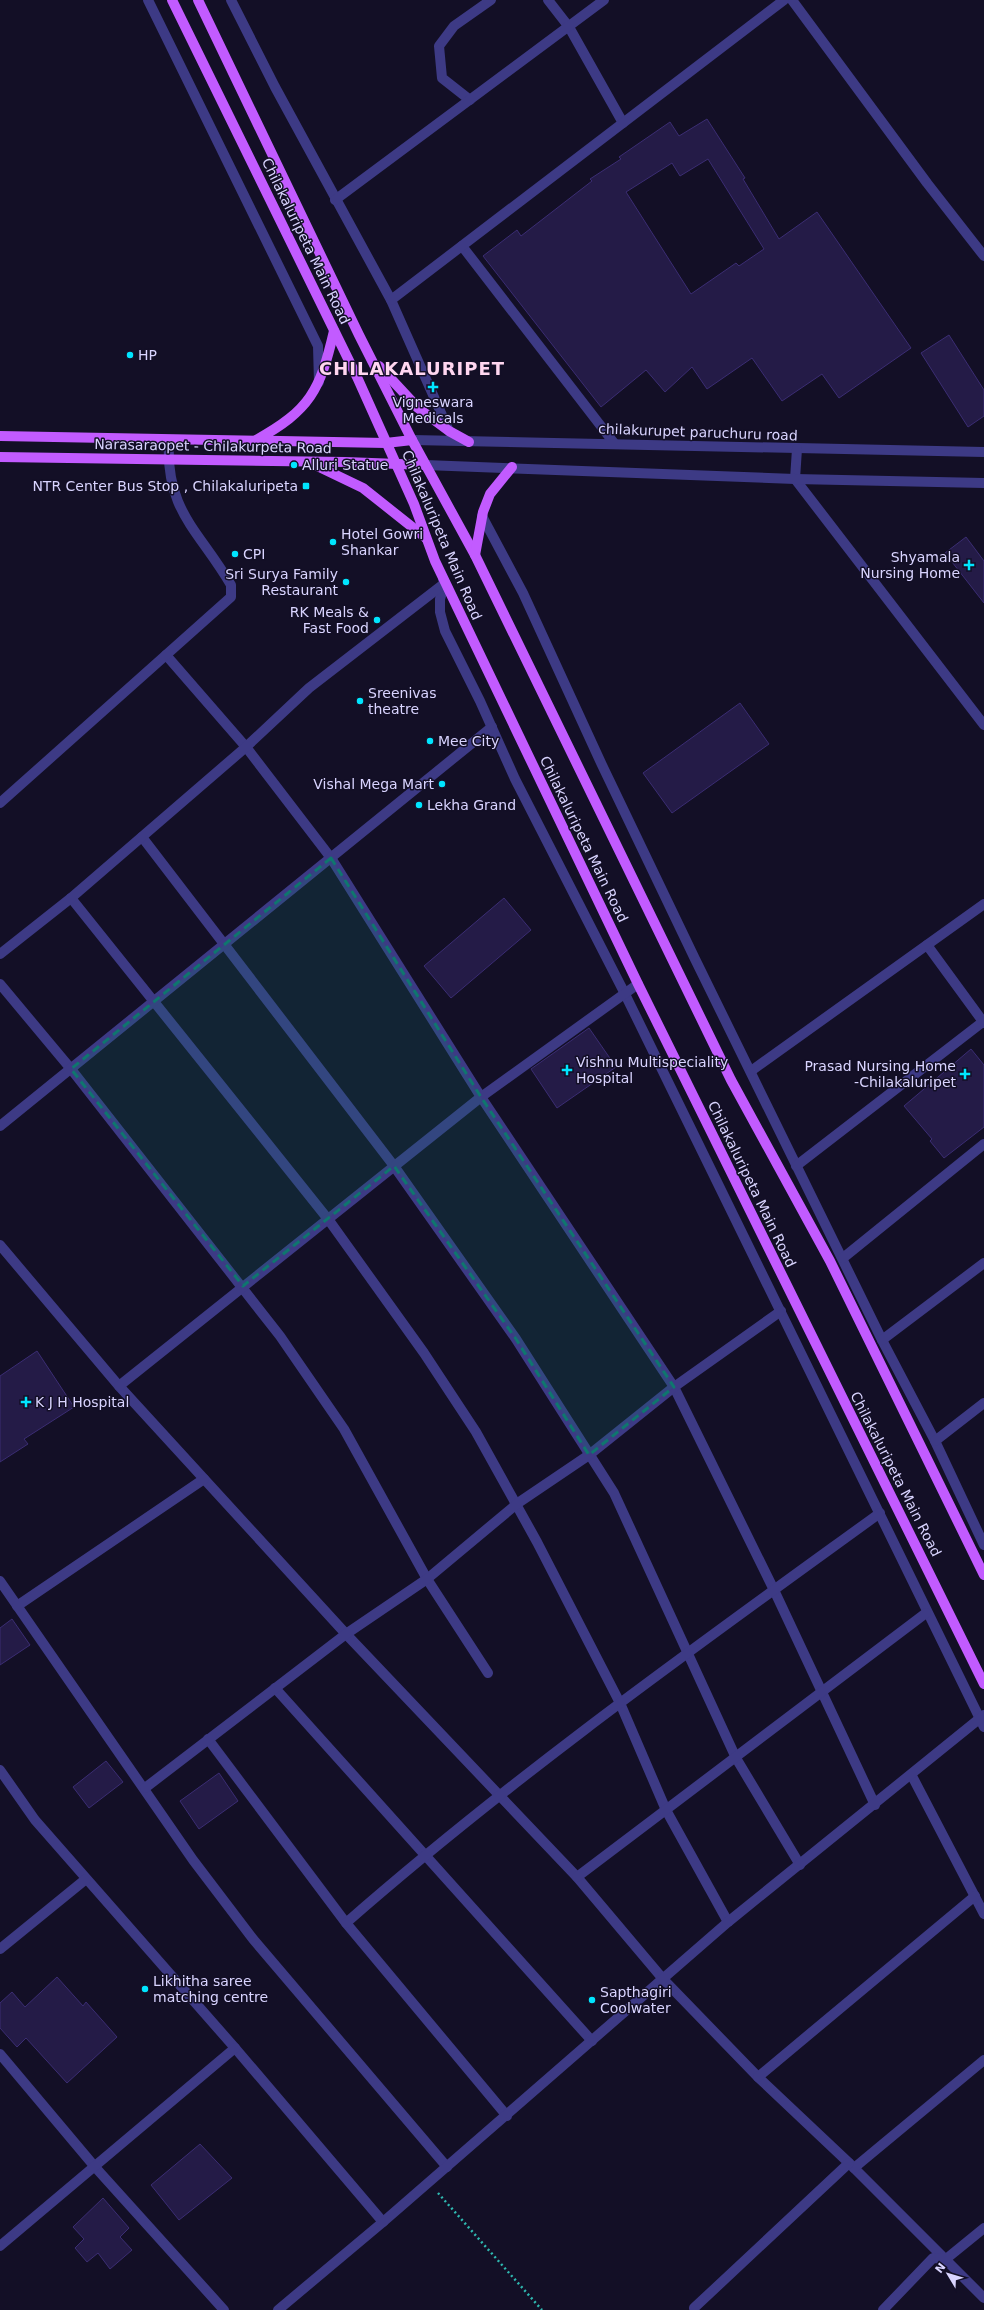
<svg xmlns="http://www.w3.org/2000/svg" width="984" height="2310" viewBox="0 0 984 2310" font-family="'DejaVu Sans',sans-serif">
  <rect width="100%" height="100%" fill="#130f26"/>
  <g fill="#241b47" stroke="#3b2d73" fill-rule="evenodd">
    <path d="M707 119 745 178 743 179 779 239 817 212 911 348 839 398 822 374 782 401 752 358 707 389 692 367 665 392 646 370 601 407 483 256 517 230 521 236 592 181 590 179 621 159 619 157 670 122 679 136ZM708 159 764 249 739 266 736 263 691 294 626 192 672 163 680 176Z"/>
    <polygon points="949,335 984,390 984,416 968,427 921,353"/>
    <polygon points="966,537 984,561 984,603 945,553"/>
    <polygon points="740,703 769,744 672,813 643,773"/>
    <polygon points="504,898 531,930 451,998 424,966"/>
    <polygon points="589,1028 616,1067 557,1108 531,1069"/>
    <polygon points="971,1049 984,1065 984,1127 944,1158 930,1141 932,1139 904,1106"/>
    <polygon points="37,1351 74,1407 24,1439 28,1444 0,1462 0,1376"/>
    <polygon points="12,1619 30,1645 0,1665 0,1628"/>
    <polygon points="106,1761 123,1782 89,1808 73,1787"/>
    <polygon points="219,1773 238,1801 199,1829 180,1801"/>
    <polygon points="57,1977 83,2006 86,2002 117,2037 67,2083 26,2038 17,2047 0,2028 0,2003 12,1992 25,2007"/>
    <polygon points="200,2144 232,2178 179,2220 151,2185"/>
    <polygon points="103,2198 129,2228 120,2237 132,2250 110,2269 98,2253 87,2262 75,2248 84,2239 73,2227"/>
  </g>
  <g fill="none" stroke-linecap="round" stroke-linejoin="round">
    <polyline stroke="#2fb8b0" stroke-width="2.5" stroke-dasharray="2 3" stroke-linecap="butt" points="438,2193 542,2310"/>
    <g stroke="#3d3a85" stroke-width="10">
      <polyline points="148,0 318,346 319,382"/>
      <polyline points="231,0 275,87 391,300 449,431"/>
      <polyline points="548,0 569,27 623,123"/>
      <polyline points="792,0 927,183 984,256"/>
      <polyline points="470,100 442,78 439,46 454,26 491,0"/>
      <polyline points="335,200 604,0"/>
      <polyline points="462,246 614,443"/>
      <polyline points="391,300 784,0"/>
      <polyline points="412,440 984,452"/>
      <polyline points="797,449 795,479 984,725"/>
      <polyline points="425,465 795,479 984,483"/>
      <polyline points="482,516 523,593 602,765 695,959 882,1340 935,1441 984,1545"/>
      <polyline points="443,579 445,583 440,599 440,612 445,631 480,701 515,779 624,992 984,1727"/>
      <polyline points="166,655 246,747 331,858 481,1097 674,1387 774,1590 875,1805"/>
      <path d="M0 803 231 597V585C199 530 165 511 169 440"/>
      <polyline points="142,837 394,1166 516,1339 614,1493 736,1758 800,1865"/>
      <polyline points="71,898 328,1219 424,1353 476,1432 537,1542 620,1703 666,1810 728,1922"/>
      <polyline points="927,945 984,1023"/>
      <polyline points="0,954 71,898 246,747 309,688 445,583"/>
      <polyline points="0,984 71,1069 280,1336 344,1429 427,1579 488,1673"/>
      <polyline points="751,1071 984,904"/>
      <polyline points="0,1126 492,727"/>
      <polyline points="796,1166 984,1021"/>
      <polyline points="0,1245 119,1386 346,1634 577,1877 663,1979 758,2077 849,2163 984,2298"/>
      <polyline points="843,1258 984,1144"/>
      <polyline points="882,1340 984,1263"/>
      <polyline points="119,1386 481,1097 638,984"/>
      <polyline points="935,1441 984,1403"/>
      <polyline points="0,1581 193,1860 253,1939 447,2167"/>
      <polyline points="17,1606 204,1479"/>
      <polyline points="275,1688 592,2041"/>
      <polyline points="208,1739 346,1923 507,2116"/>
      <polyline points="0,1770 35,1820 235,2048 383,2222"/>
      <polyline points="912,1776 984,1914"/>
      <polyline points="145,1788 346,1634 427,1579 518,1503 589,1455 674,1387 781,1311"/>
      <polyline points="577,1877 926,1613"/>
      <path d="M346 1923C515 1775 698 1645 880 1513"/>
      <polyline points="0,1949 86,1879"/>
      <polyline points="0,2054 95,2167 224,2310"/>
      <polyline points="758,2077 975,1896"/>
      <polyline points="854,2168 984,2060"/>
      <polyline points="0,2246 235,2048"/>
      <polyline points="694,2308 849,2163"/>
      <polyline points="278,2310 383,2222 728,1922 984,1715"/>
      <polyline points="883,2310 933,2258 946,2259 984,2228"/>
    </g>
    <g stroke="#c25bff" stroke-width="10">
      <polyline points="172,0 357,377 414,504 435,561 638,984 984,1684"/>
      <polyline points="198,0 359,335 412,440 475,555 731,1080 830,1261 984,1575"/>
      <polyline points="379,366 418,408 449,431 469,442"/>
      <polyline points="0,436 386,443 412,440"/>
      <path d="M256 440C310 410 320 391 334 331"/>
      <polyline points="0,457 345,462 425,465"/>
      <polyline points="313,464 363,488 426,538"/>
      <polyline points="475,555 483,512 490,494 512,467"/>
    </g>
  </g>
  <path fill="#0f766e" fill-opacity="0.2" stroke="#0f766e" stroke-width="3" stroke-dasharray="8 5" stroke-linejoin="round" d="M331 858 481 1097 674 1387 589 1455 516 1339 394 1166 243 1286 71 1069Z"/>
  <g fill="#00e5ff" stroke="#130f26" stroke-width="1.5">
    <circle cx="130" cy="355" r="4"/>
    <path d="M431 381h4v4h4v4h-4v4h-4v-4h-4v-4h4z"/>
    <circle cx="294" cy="465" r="4"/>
    <rect x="302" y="482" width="8" height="8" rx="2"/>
    <circle cx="333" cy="542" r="4"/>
    <circle cx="235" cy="554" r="4"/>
    <path d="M967 559h4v4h4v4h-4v4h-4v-4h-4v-4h4z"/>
    <circle cx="346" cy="582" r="4"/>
    <circle cx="377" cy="620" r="4"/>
    <circle cx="360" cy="701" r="4"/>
    <circle cx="430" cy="741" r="4"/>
    <circle cx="442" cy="784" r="4"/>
    <circle cx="419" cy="805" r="4"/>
    <path d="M565 1064h4v4h4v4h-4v4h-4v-4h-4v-4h4z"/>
    <path d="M963 1068h4v4h4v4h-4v4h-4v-4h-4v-4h4z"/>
    <path d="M24 1396h4v4h4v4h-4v4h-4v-4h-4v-4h4z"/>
    <circle cx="145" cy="1989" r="4"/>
    <circle cx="592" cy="2000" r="4"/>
  </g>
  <g text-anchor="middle" stroke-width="3" stroke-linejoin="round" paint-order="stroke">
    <g font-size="14" fill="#d9d4ff" stroke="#130f26">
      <text transform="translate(306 241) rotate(64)" y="5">Chilakaluripeta Main Road</text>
      <text transform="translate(698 432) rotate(2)" y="5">chilakurupet paruchuru road</text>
      <text transform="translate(213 446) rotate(1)" y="5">Narasaraopet - Chilakurpeta Road</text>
      <text transform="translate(442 535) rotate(67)" y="5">Chilakaluripeta Main Road</text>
      <text transform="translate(584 839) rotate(64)" y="5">Chilakaluripeta Main Road</text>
      <text transform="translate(752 1184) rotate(64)" y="5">Chilakaluripeta Main Road</text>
      <text transform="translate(896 1474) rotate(63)" y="5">Chilakaluripeta Main Road</text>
    </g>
    <g font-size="14" fill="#d9d4ff" stroke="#130f26" text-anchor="start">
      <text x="138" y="360">HP</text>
      <text x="433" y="407" text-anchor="middle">Vigneswara<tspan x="433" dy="16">Medicals</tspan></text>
      <text x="302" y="470">Alluri Statue</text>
      <text x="298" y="491" text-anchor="end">NTR Center Bus Stop , Chilakaluripeta</text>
      <text x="341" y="539">Hotel Gowri<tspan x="341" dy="16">Shankar</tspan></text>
      <text x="243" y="559">CPI</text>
      <text x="960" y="562" text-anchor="end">Shyamala<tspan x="960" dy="16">Nursing Home</tspan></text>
      <text x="338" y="579" text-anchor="end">Sri Surya Family<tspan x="338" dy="16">Restaurant</tspan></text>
      <text x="369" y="617" text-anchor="end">RK Meals &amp;<tspan x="369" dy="16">Fast Food</tspan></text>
      <text x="368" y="698">Sreenivas<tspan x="368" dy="16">theatre</tspan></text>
      <text x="438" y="746">Mee City</text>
      <text x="434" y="789" text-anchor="end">Vishal Mega Mart</text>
      <text x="427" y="810">Lekha Grand</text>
      <text x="576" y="1067">Vishnu Multispeciality<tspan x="576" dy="16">Hospital</tspan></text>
      <text x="956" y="1071" text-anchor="end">Prasad Nursing Home<tspan x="956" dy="16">-Chilakaluripet</tspan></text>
      <text x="35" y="1407">K J H Hospital</text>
      <text x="153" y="1986">Likhitha saree<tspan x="153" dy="16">matching centre</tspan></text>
      <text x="600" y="1997">Sapthagiri<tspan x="600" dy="16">Coolwater</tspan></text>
    </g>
    <g font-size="18" font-weight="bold" letter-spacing="1" fill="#ffd6f0" stroke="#130f26">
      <text x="412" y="375">CHILAKALURIPET</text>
    </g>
  </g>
  <g transform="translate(948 2274) rotate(308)" stroke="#130f26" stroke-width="3" paint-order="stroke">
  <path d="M0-3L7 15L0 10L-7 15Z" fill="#d9d4ff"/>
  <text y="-6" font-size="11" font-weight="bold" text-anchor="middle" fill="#d9d4ff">N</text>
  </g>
</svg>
